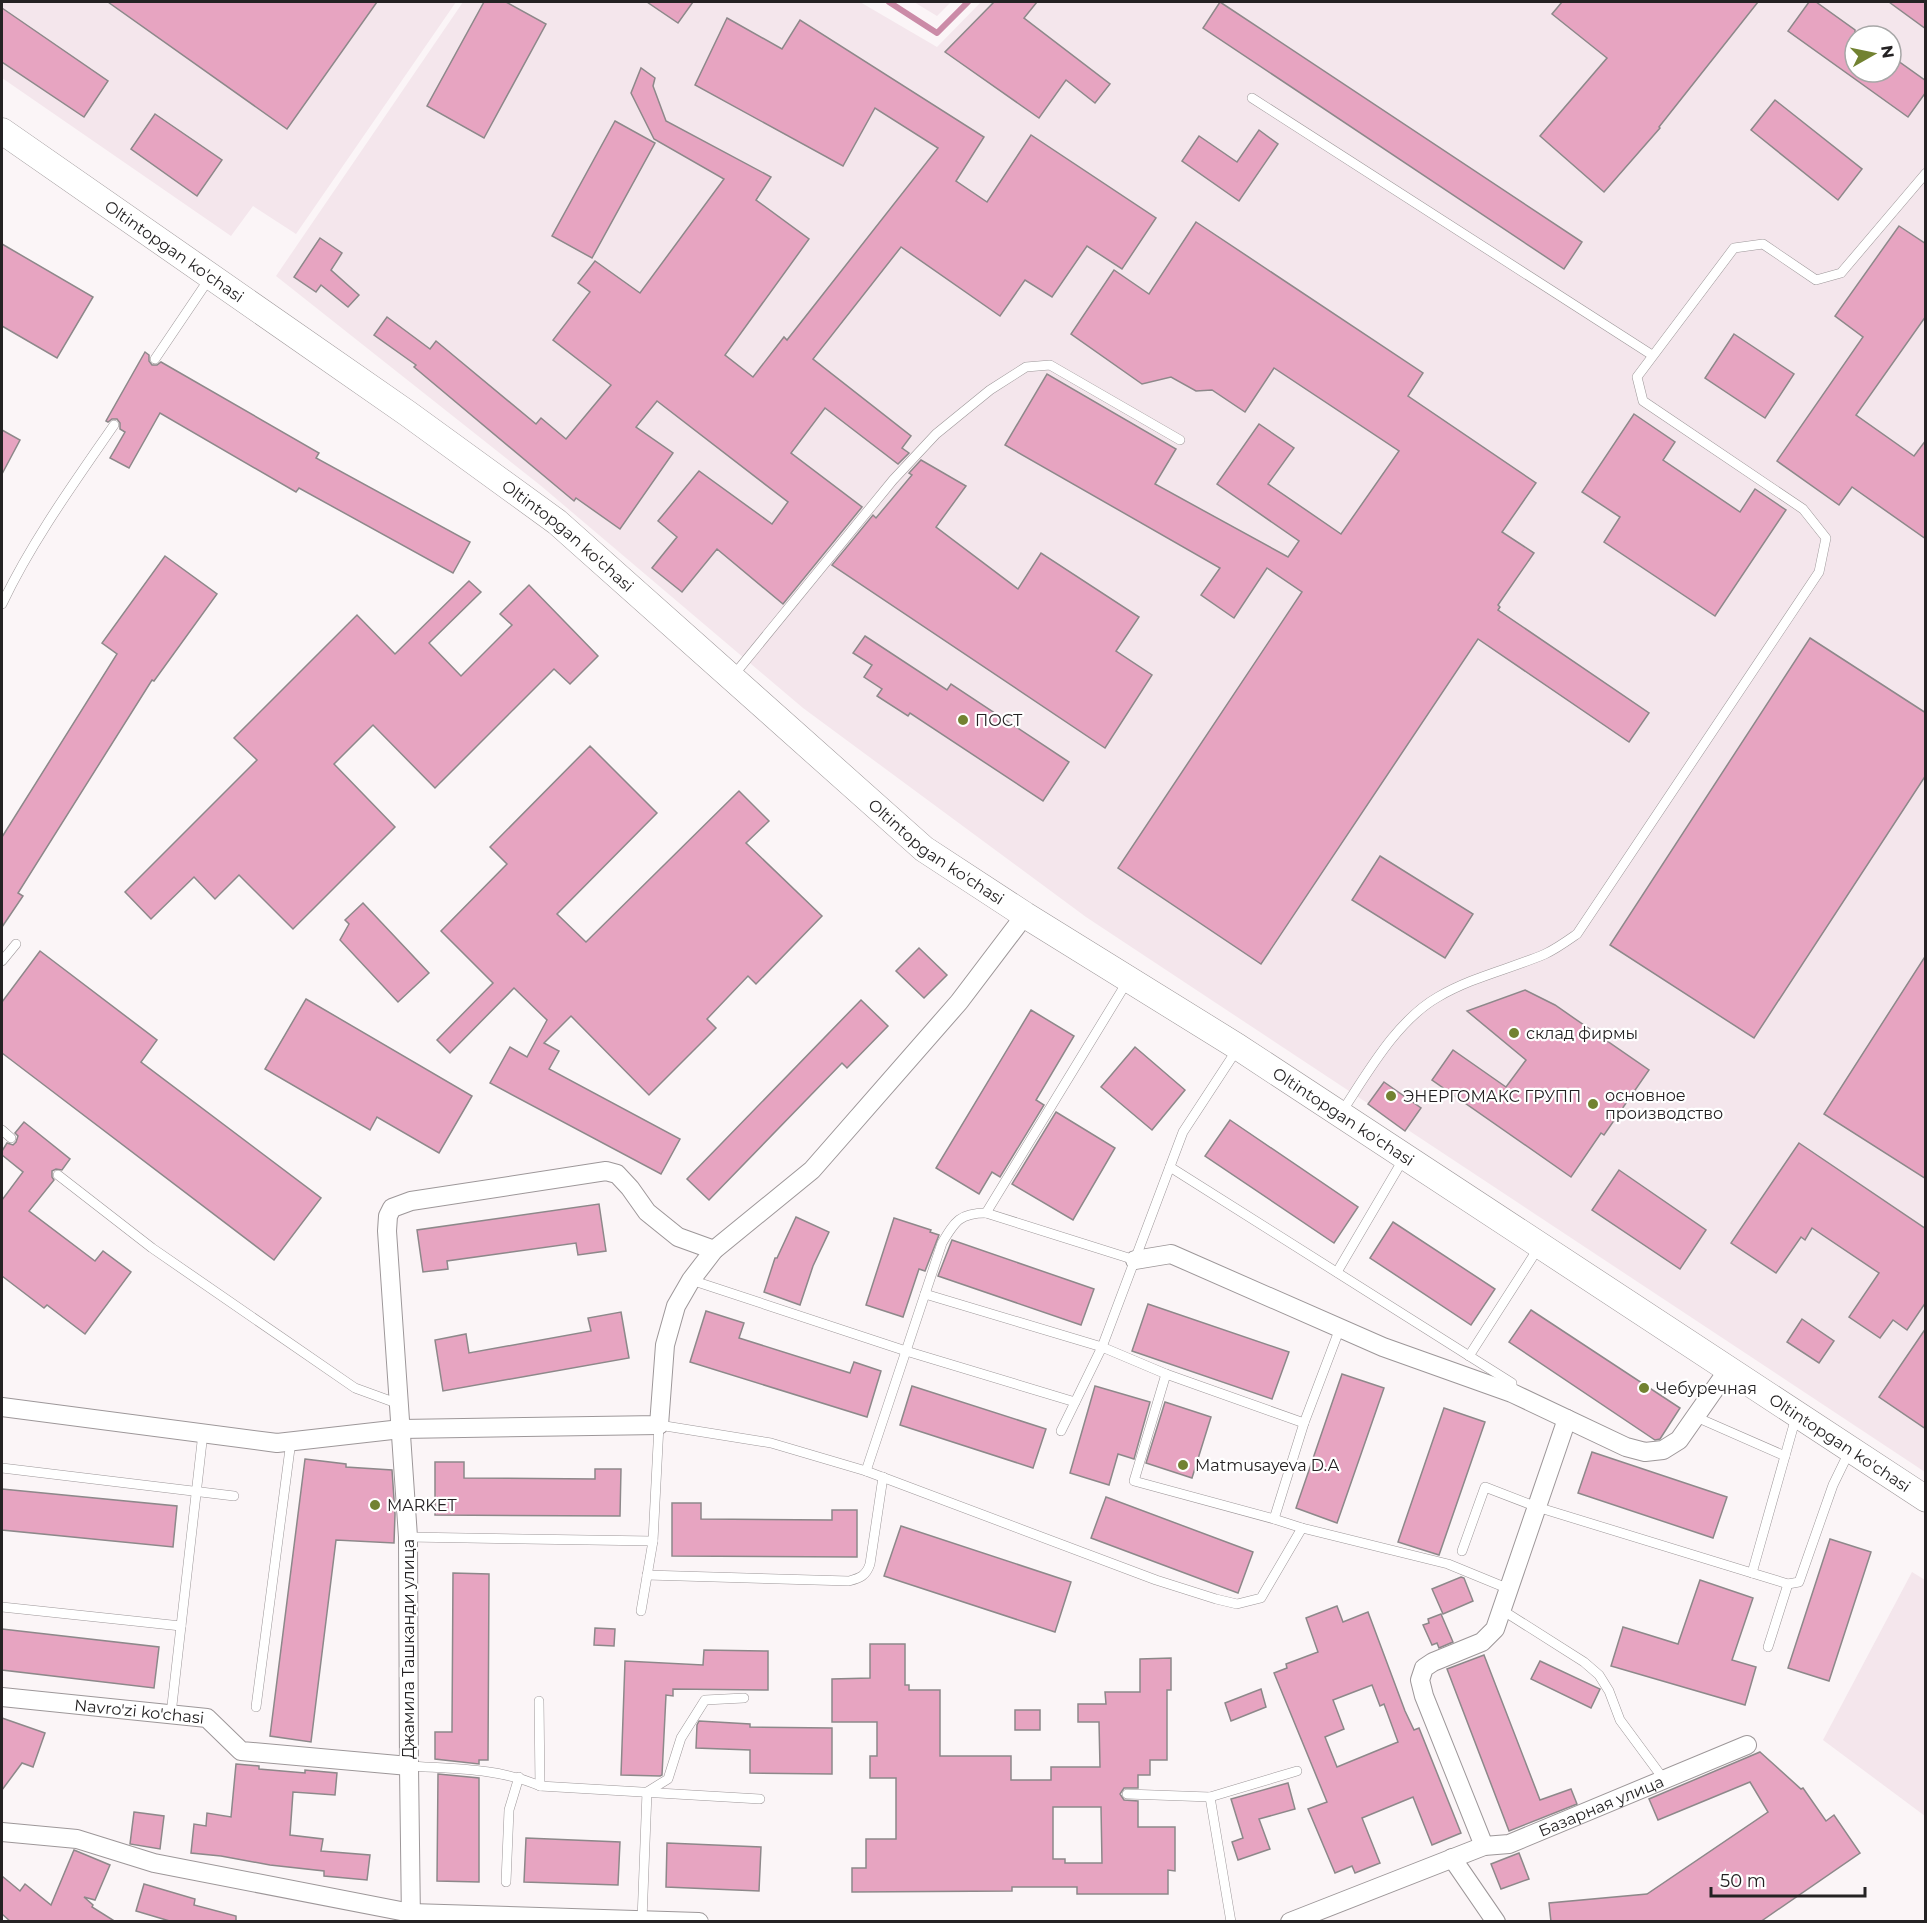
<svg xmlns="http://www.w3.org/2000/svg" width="1927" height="1923" viewBox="0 0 1927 1923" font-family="Montserrat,sans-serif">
  <rect width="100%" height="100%" fill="#fbf5f7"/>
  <g fill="#f4e6ec" fill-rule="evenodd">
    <polygon points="2,2 456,2 296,234 253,206 231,236 2,78"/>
    <path d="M463 2H860L937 47 981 2H1925V1472L1086 917 803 708 540 485 276 276ZM1855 36H1891V72H1855Z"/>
    <polygon points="914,2 951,2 937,16"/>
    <polygon points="1912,1572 1925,1580 1925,1816 1823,1740"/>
  </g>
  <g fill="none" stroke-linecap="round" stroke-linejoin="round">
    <polyline stroke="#cb8ba7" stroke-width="6" points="889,2 937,33 968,2"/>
  </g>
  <g fill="#e7a4c1" stroke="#8d888a" stroke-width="1.5" fill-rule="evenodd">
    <polygon points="108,2 377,2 287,129"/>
    <polygon points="484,2 506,2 546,24 484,138 427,106"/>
    <polygon points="647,2 693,2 678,23"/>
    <polygon points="994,2 1037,2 1024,18 1110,84 1095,103 1066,80 1039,118 945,52"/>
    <polygon points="1220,2 1582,242 1564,269 1203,28"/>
    <polygon points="1562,2 1758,2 1659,127 1660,128 1604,192 1540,136 1607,58 1552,14"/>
    <polygon points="1809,2 1816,2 1855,30 1855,72 1891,72 1891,56 1926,81 1926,92 1908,117 1788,31"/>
    <polygon points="1889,2 1926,2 1926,29"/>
    <polygon points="2,8 108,81 84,117 2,62"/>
    <polygon points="727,18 782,49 800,20 984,137 956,181 987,202 1031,135 1156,218 1122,269 1087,246 1052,297 1025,280 1000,316 901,247 813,359 911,436 902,448 909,453 898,464 825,408 791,453 862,507 783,604 717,549 682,592 652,568 677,537 658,521 699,471 772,524 788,502 657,401 636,427 673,453 620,529 576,498 574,501 414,367 416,365 374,335 387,317 430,349 436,341 536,424 541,418 566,439 611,385 553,340 590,292 578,283 595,261 640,293 724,179 654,139 631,93 641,68 655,78 653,86 666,121 771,177 756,200 809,239 725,355 753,377 784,337 787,340 938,148 875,108 843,166 695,85"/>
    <polygon points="1775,100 1862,169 1838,200 1751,130"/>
    <polygon points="155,114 222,160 197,196 131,149"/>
    <polygon points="615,121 655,143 592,258 552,236"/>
    <polygon points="1259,130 1278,144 1239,201 1182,161 1199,136 1237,162"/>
    <polygon points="1196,222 1423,373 1408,396 1536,483 1502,532 1534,553 1498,605 1500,607 1498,610 1649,713 1629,742 1478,639 1261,964 1118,868 1302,592 1267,568 1234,618 1201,595 1220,568 1005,445 1047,374 1176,449 1155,484 1288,557 1299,541 1217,484 1259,424 1294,448 1268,484 1341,534 1399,451 1274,368 1245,412 1212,390 1196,391 1171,377 1142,384 1071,334 1114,270 1149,294"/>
    <polygon points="1899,226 1926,244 1926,316 1856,415 1914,456 1926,440 1926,539 1852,487 1839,505 1777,461 1863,337 1835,316"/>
    <polygon points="320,238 342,253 331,270 359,295 348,307 321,285 316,292 294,277"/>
    <polygon points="2,244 93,297 57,358 2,326"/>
    <polygon points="1734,334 1794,374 1765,418 1705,378"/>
    <polygon points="145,352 149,355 149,361 152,365 157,365 161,362 319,453 316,458 470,542 453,573 299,488 296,492 160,413 129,468 110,458 125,432 120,429 120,423 117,419 112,419 108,422 106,421"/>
    <polygon points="1634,414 1675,442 1663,460 1740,512 1755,489 1786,510 1715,616 1604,542 1620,517 1582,492"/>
    <polygon points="2,430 20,440 2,474"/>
    <polygon points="921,460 966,486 936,527 1018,589 1041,553 1139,617 1116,651 1152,675 1105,748 832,565 873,515 876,518 912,475 909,473"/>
    <polygon points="165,556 217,594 154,681 152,680 18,893 23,896 2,927 2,837 117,654 102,643"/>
    <polygon points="469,581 481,592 429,643 461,676 512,625 500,614 529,585 598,656 570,684 554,669 435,788 373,725 334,764 395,827 293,929 239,875 215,899 194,877 151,919 125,892 257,760 234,738 357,615 395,654"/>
    <polygon points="865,636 947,690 951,684 1069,762 1043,801 910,713 908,716 877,696 882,689 864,677 872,665 853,653"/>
    <polygon points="1810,638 1926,713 1926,775 1754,1038 1610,945"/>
    <polygon points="590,746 657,813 557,914 586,942 739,791 769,821 746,843 822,916 756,984 748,976 707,1019 716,1028 649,1095 571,1016 544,1043 559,1051 549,1069 680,1139 661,1174 490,1083 510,1047 527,1057 547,1020 514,988 450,1053 437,1040 493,983 441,931 507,864 490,847"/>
    <polygon points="1380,856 1473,914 1445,958 1352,900"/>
    <polygon points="363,903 429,973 398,1002 340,940 349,924 345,920"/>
    <polygon points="919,948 947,975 924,998 896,971"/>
    <polygon points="40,951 157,1040 141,1062 321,1198 274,1260 2,1053 2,1002"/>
    <polygon points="1926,955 1926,1179 1824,1114"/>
    <polygon points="1525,990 1555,1005 1649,1070 1604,1135 1601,1133 1571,1177 1432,1080 1453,1050 1506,1087 1526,1060 1467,1011"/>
    <polygon points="306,999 472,1096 439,1153 377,1117 370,1130 265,1069"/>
    <polygon points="861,1000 888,1026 847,1068 842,1063 709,1200 687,1179"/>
    <polygon points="1031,1010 1074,1036 1036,1100 1044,1105 1000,1177 992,1172 979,1194 936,1168"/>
    <polygon points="1135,1047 1185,1090 1152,1130 1101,1087"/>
    <polygon points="1384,1082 1421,1108 1405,1131 1368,1104"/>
    <polygon points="1056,1112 1115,1148 1073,1220 1012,1184"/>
    <polygon points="1230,1120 1358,1207 1334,1243 1205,1156"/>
    <polygon points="24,1122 70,1159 62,1170 56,1169 52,1171 52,1177 54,1180 29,1211 95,1261 103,1251 131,1272 85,1334 47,1305 44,1308 2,1276 2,1200 23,1172 2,1155 2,1151 7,1143 13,1145 16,1142 18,1136 15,1133"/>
    <polygon points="1799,1143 1926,1229 1926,1302 1907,1330 1893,1320 1880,1338 1849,1317 1879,1273 1812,1228 1805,1240 1801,1237 1776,1273 1731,1243"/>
    <polygon points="1619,1170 1706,1230 1680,1269 1592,1210"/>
    <polygon points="599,1204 606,1251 578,1255 576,1243 447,1261 448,1269 423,1272 417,1230"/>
    <polygon points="796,1217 829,1232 813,1266 800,1305 764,1292 775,1258 777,1258"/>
    <polygon points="894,1218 931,1230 930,1232 939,1235 925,1271 919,1269 903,1317 866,1305"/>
    <polygon points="1393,1222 1495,1289 1471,1325 1370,1258"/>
    <polygon points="952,1240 1094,1289 1081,1325 938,1276"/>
    <polygon points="1148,1304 1289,1352 1272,1399 1132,1351"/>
    <polygon points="1531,1310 1680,1408 1660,1439 1655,1440 1509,1342"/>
    <polygon points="706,1311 744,1323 739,1338 850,1373 854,1362 881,1371 867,1417 690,1362"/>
    <polygon points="621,1312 629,1358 443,1391 435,1340 466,1334 469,1353 591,1331 588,1318"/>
    <polygon points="1802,1319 1834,1341 1819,1363 1787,1342"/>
    <polygon points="1926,1328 1926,1429 1879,1397"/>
    <polygon points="1342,1374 1384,1388 1337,1523 1296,1508"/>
    <polygon points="912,1386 1046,1429 1033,1468 900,1425"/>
    <polygon points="1095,1386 1150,1402 1134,1459 1118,1454 1109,1485 1070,1473"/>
    <polygon points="1165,1402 1211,1417 1192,1478 1146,1463"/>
    <polygon points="1444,1408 1485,1422 1439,1555 1398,1542"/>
    <polygon points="1592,1452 1727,1497 1713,1538 1578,1493"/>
    <polygon points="305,1459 346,1464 346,1467 392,1470 395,1514 394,1543 336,1540 311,1742 270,1736"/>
    <polygon points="435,1462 464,1462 464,1478 595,1479 595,1469 621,1469 620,1516 435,1515"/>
    <polygon points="2,1489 177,1506 173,1547 2,1530"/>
    <polygon points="1106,1497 1253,1552 1238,1593 1091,1538"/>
    <polygon points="672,1503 701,1503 701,1519 832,1520 832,1510 857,1510 857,1557 672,1556"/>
    <polygon points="901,1526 1071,1582 1055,1632 884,1576"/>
    <polygon points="1830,1539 1871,1552 1829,1681 1788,1668"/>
    <polygon points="453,1573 489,1574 488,1760 479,1760 479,1764 435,1759 435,1732 452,1732"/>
    <polygon points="1461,1577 1464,1578 1473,1601 1443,1614 1432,1589"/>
    <polygon points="1700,1580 1753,1598 1732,1660 1756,1667 1745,1705 1611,1666 1623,1627 1678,1644"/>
    <path d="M1337 1606 1343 1622 1368 1612 1405 1711 1414 1730 1419 1728 1461 1833 1432 1845 1413 1797 1362 1818 1380 1863 1355 1873 1352 1866 1335 1873 1308 1809 1327 1802 1274 1673 1287 1668 1286 1664 1318 1652 1306 1618ZM1372 1685 1380 1706 1384 1704 1398 1742 1337 1767 1325 1737 1344 1729 1333 1700Z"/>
    <polygon points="1441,1614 1453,1642 1439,1648 1437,1643 1432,1645 1423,1625 1429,1623 1428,1619"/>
    <polygon points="595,1628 615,1629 614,1646 594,1645"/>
    <polygon points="2,1629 159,1647 154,1688 2,1670"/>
    <path d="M870 1644H905V1685H909V1690H940V1756H1011V1780H1051V1767H1100L1099 1722H1078V1704H1106L1105 1692H1140V1659L1171 1658V1690H1167V1760H1150V1775H1138V1788H1124L1120 1794 1124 1800 1138 1801V1827H1175V1871L1168 1870V1894H1077V1887H1012V1891L852 1892V1868H866V1839H896V1778H870V1756H877V1722H832V1679L870 1678ZM1053 1807H1101L1102 1863H1065V1859H1053Z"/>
    <polygon points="704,1650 768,1651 768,1690 673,1689 673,1696 666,1695 662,1775 660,1776 621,1775 625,1661 703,1665"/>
    <polygon points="1484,1655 1540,1800 1571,1789 1577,1804 1509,1831 1447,1669"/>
    <polygon points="1540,1661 1600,1689 1591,1708 1531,1679"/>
    <polygon points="1261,1689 1266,1707 1231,1721 1225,1703"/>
    <rect x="1015" y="1710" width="25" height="20"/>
    <polygon points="2,1718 45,1733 33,1767 22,1763 2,1790"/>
    <polygon points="699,1721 750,1724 750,1727 832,1728 832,1774 750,1773 750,1750 696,1748 697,1725"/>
    <polygon points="1760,1752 1801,1789 1803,1788 1826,1821 1834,1815 1860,1853 1760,1922 1551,1922 1549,1903 1647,1894 1768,1812 1750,1782 1658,1820 1649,1799"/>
    <polygon points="236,1764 259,1766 259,1769 305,1773 305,1770 337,1773 335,1795 293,1792 290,1835 323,1839 321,1851 370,1855 367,1880 324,1876 324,1871 270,1865 221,1856 191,1853 194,1824 206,1826 207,1813 231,1817"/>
    <polygon points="438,1774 479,1778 479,1882 437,1881"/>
    <polygon points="1288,1783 1295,1809 1259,1819 1270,1849 1238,1860 1232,1842 1243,1838 1231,1799"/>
    <polygon points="134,1812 164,1816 160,1849 130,1844"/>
    <polygon points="526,1838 620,1842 618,1885 524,1882"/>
    <polygon points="667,1843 761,1847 759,1891 666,1887"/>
    <polygon points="74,1850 110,1865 95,1900 84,1897 93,1905 92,1907 116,1922 11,1922 2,1914 2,1876 20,1891 25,1884 51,1905"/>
    <polygon points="1519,1853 1529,1879 1501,1889 1491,1864"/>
    <polygon points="144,1884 195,1899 194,1905 236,1916 236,1922 173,1922 136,1911"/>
  </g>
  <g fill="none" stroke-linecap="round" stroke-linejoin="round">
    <g stroke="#9d9799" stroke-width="10">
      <g id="lane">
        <polyline points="1252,98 1652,355"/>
        <polyline points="155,359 209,279"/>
        <path d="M2 604C32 541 74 483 114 425"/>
        <polyline points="733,676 893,480 936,434 990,390 1026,367 1050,365 1180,440"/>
        <polyline points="2,961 16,944"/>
        <polyline points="1127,982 986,1213 1135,1260"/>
        <path d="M1341 1113C1367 1074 1396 1021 1438 997 1472 977 1510 969 1545 954 1556 949 1567 941 1577 934L1819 572 1826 538 1803 509 1643 401 1637 377 1734 248 1763 244 1816 280 1841 273 1926 173"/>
        <polyline points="2,1130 11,1138"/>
        <polyline points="1170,1167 1512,1383 1512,1393"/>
        <polyline points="58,1175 152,1248 355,1388 399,1404"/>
        <polyline points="1337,1272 1404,1158"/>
        <polyline points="691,1280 906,1351 1075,1402"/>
        <polyline points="925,1294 1102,1347 1166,1374 1134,1481 1274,1519 1304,1423 1340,1328"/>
        <polyline points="1469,1356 1539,1247"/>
        <polyline points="1166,1374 1304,1423"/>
        <polyline points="1696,1417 1785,1456"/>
        <polyline points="1061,1431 1102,1347 1183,1132 1238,1048"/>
        <polyline points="2,1468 234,1496"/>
        <path d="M866 1471 942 1243C955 1221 960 1213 986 1213"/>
        <polyline points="1274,1519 1302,1528 1448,1564 1509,1589"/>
        <polyline points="408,1537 653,1541"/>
        <polyline points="1462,1551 1485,1487 1537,1507 1752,1573 1796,1417"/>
        <polyline points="1752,1573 1788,1584 1799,1582 1833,1485 1850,1450"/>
        <path d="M647 1575 849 1581C860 1578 866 1576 870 1564L883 1477"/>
        <polyline points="2,1607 181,1626"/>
        <polyline points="1502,1610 1584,1662 1599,1675 1609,1691 1620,1720 1665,1781"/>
        <polyline points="641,1611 653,1541 659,1425 771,1443 866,1471 1156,1580 1216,1599 1237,1604 1261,1598 1302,1528"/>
        <polyline points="1768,1647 1788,1584"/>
        <polyline points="539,1701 540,1786"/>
        <polyline points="256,1707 291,1441"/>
        <polyline points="171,1714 203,1433"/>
        <path d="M409 1766C453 1769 499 1768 540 1786L760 1799"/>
        <polyline points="1127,1794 1210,1797 1297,1771"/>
        <polyline points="1210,1797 1231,1922"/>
        <polyline points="506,1882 509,1810 519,1777"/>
        <polyline points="642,1920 647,1792 668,1779 681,1738 705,1700 744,1698"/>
      </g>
    </g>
    <g stroke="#9d9799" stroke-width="20">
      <g id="street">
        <polyline points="1135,1260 1171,1254 1383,1347 1512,1393 1626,1447 1645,1452 1663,1450 1679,1440 1728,1370"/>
        <polyline points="2,1407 277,1443 401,1429 659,1425 665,1345 676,1306 691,1280 714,1250 812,1170 959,1002 1025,915"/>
        <path id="s1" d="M2 1697 207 1718 241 1751 409 1766"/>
        <polyline points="2,1832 77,1839 154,1863 411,1913 699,1922"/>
        <polyline points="1484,1846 1424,1696 1420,1680 1424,1668 1433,1662 1482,1642 1495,1629 1567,1419"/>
        <polyline points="1452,1858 1496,1922"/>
        <polyline points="411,1922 409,1766 408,1537 387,1231 388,1216 392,1208 411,1201 606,1171 617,1174 630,1188 647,1212 678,1237 714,1250"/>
        <path id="s2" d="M1290 1922 1484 1846 1509 1844 1747 1745"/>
      </g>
    </g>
    <g stroke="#9d9799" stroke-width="27">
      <g id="secondary">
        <path id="s3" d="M2 131 407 413 557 522 924 849 1025 915 1238 1047 1926 1499"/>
      </g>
    </g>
    <use href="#lane" stroke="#fff" stroke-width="9"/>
    <use href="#street" stroke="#fff" stroke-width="18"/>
    <use href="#secondary" stroke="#fff" stroke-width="26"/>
  </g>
  <g fill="#728231" stroke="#fff" stroke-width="2">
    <circle cx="963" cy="720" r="6"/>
    <circle cx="1514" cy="1033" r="6"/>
    <circle cx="1391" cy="1096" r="6"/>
    <circle cx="1593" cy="1104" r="6"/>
    <circle cx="1644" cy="1388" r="6"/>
    <circle cx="1183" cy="1465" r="6"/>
    <circle cx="375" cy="1505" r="6"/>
  </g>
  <g text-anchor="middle" stroke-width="4.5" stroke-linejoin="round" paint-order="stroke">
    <g font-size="16" fill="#242223" stroke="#fff">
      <text dy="6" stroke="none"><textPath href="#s3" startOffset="210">Oltintopgan ko'chasi</textPath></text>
      <text dy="6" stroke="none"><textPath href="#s3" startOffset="696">Oltintopgan ko'chasi</textPath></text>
      <text dy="6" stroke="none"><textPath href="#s3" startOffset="1182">Oltintopgan ko'chasi</textPath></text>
      <text dy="6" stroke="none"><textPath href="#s3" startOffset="1668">Oltintopgan ko'chasi</textPath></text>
      <text dy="6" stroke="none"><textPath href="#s3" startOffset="2262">Oltintopgan ko'chasi</textPath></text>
      <text transform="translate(408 1649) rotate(-90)" y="6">Джамила Ташканди улица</text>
      <text dy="6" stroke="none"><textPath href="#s1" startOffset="138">Navro'zi ko'chasi</textPath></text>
      <text dy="6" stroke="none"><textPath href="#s2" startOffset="333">Базарная улица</textPath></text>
    </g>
    <g font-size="16" fill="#242223" stroke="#fff" text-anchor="start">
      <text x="975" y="726">ПОСТ</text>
      <text x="1526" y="1039">склад фирмы</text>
      <text x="1605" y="1101">основное<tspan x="1605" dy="18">производство</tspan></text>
      <text x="1403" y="1102">ЭНЕРГОМАКС ГРУПП</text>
      <text x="1656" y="1394">Чебуречная</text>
      <text x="1195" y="1471">Matmusayeva D.A</text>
      <text x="387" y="1511">MARKET</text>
    </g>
  </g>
  <rect width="1927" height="1923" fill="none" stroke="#242223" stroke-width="6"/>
  <g transform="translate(1873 54) rotate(81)"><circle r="28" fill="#ffffff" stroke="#a7a7a7" stroke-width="1.5"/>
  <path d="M0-4.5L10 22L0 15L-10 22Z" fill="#728231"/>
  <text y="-9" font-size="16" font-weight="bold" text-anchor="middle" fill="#242223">N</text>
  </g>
  <path d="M1711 1887v9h154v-9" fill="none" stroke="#242223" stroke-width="3"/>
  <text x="1720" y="1887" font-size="18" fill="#242223" stroke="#ffffff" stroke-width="4.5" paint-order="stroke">50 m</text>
</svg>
